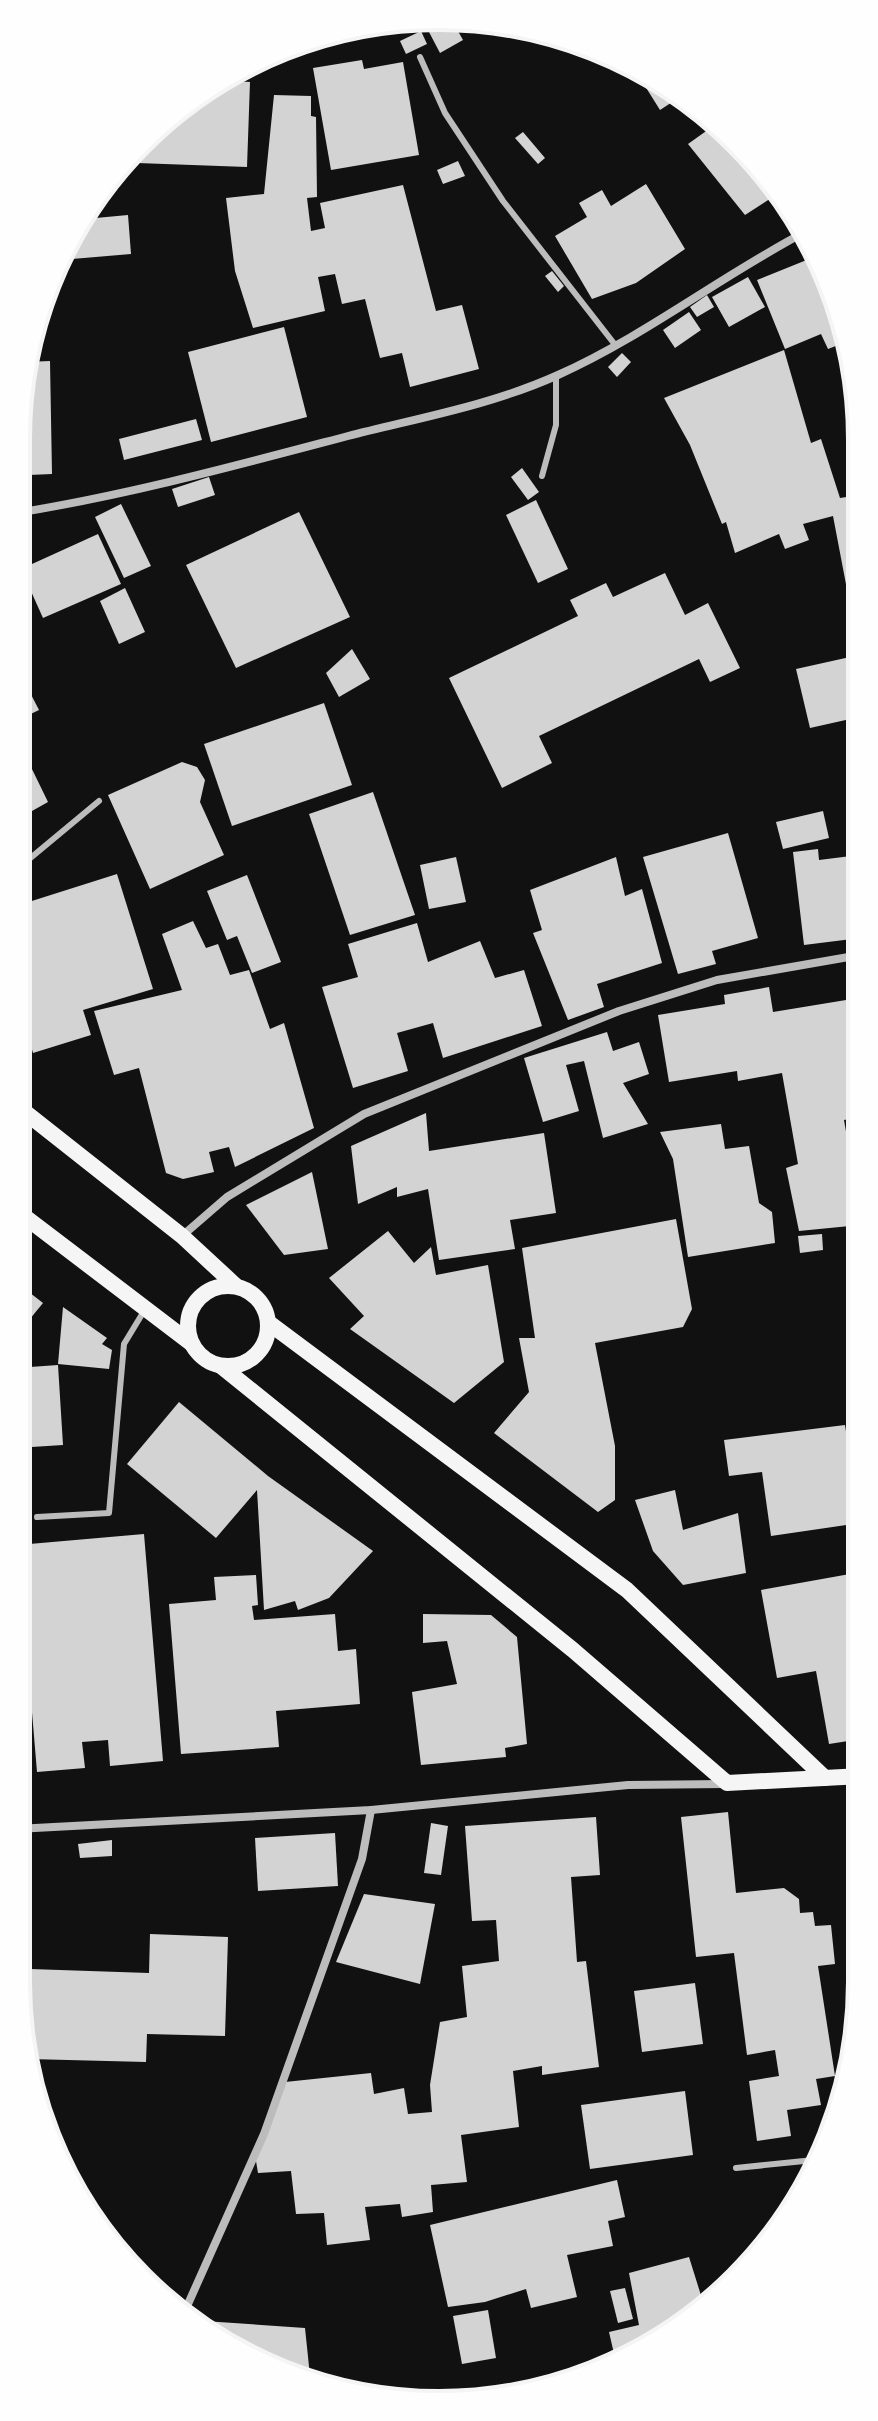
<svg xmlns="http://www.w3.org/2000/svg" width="878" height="2421" viewBox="0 0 878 2421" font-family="'Public Sans',sans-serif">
  <rect width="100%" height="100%" fill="#111"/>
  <g fill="#d3d3d3">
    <polygon points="444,24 454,24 463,40 440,53 429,32"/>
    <polygon points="421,31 427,44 406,54 400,41"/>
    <polygon points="584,47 592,50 605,56 597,63"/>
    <polygon points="362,60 364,69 403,62 419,155 331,170 313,68"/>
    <polygon points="656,79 674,87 683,95 660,110 645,86"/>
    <polygon points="219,80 250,82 247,167 137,163 137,152"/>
    <polygon points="274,95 311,96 311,116 316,117 317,197 307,198 311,231 325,228 320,203 403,185 436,311 462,305 479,369 410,387 402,353 380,358 365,299 342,304 335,274 318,277 325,311 253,328 235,271 226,198 264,194"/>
    <polygon points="716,124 757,160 779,193 745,215 688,144"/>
    <polygon points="523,132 545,158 538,164 515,138"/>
    <polygon points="458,161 465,176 443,184 437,170"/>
    <polygon points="646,184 685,249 636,283 592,299 555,236 587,217 579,203 602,190 611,206"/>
    <polygon points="128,215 131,254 72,259 71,246 85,219"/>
    <polygon points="819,255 846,342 828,349 821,334 785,349 757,280"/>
    <polygon points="552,271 564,286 558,292 545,276"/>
    <polygon points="748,277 765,307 729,327 712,297"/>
    <polygon points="707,295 714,307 697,317 690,307"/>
    <polygon points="689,312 701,330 675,348 663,330"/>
    <polygon points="284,327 307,417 211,442 188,352"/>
    <polygon points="784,350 811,443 821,439 840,498 859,495 859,619 853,621 833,516 803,524 809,540 785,549 779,534 735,553 726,522 722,524 690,445 664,398"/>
    <polygon points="622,353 631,362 617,377 608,367"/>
    <polygon points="50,361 52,474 29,475 30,491 16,493 16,439 26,362"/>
    <polygon points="196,419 202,440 124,460 119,439"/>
    <polygon points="522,468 539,492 528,500 511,477"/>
    <polygon points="209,477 215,495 178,507 172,489"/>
    <polygon points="536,500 568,569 538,583 506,515"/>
    <polygon points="121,504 151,566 124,578 95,517"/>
    <polygon points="299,512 350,617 236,668 186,565"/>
    <polygon points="98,534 121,584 43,618 21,569"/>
    <polygon points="665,573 685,615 708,603 740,668 710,682 699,659 539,736 552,763 502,788 449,678 578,616 570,600 606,583 613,597"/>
    <polygon points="125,588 145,632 119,644 100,601"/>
    <polygon points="352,649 370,679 339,697 326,673"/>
    <polygon points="850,657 859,717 810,728 796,669"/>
    <polygon points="22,677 39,710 16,721 16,681"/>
    <polygon points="324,703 352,785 232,826 204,744"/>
    <polygon points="16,755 23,769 30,765 48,802 16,820"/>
    <polygon points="182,762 197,767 205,780 200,802 224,855 150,889 108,795"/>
    <polygon points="373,792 415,915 350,935 309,814"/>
    <polygon points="823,811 829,838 783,849 776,822"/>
    <polygon points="728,833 758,938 712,951 716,964 678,974 643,857"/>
    <polygon points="818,849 819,860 859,855 860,938 804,945 793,852"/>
    <polygon points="456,857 466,902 429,909 420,865"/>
    <polygon points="616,857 625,896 642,889 662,963 597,984 604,1007 568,1020 533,933 542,930 530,890"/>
    <polygon points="117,874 153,989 83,1010 91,1035 33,1053 20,1008 28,1006 16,967 16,948 26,945 16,906"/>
    <polygon points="247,875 281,962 252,973 237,936 227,940 207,891"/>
    <polygon points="193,921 206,948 218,944 230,975 249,970 270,1029 284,1023 314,1128 235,1167 229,1147 209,1152 214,1172 183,1179 166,1173 139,1068 114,1075 94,1011 182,990 162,934"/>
    <polygon points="417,923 428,962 480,941 495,978 524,970 542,1026 443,1058 433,1023 397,1033 408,1071 353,1088 322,987 358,977 348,944"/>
    <polygon points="769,987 773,1012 846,1000 853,1043 860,1042 860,1117 844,1120 849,1149 860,1147 860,1225 799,1231 786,1168 798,1164 782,1073 738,1081 737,1071 669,1082 658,1015 725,1004 724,995"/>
    <polygon points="607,1032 613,1051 639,1042 649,1074 623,1083 648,1124 603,1138 584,1061 566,1065 579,1111 543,1122 524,1058"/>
    <polygon points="426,1113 429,1151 544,1133 556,1213 510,1220 515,1249 439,1260 428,1189 397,1197 397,1187 358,1204 351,1146"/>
    <polygon points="721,1124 725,1149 749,1146 759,1203 772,1212 775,1243 688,1257 673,1159 660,1132"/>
    <polygon points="312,1172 328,1249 284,1255 246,1205"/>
    <polygon points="676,1219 692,1309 683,1327 595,1343 615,1446 615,1500 598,1512 494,1433 529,1392 519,1338 535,1338 522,1248"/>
    <polygon points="388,1231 414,1263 431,1247 436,1275 488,1265 504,1362 454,1403 350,1329 364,1316 329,1278"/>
    <polygon points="822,1234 823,1250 800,1253 798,1236"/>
    <polygon points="16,1282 43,1303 16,1336"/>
    <polygon points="63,1307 107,1338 102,1344 112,1350 109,1369 58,1364"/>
    <polygon points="58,1365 63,1445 16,1448 16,1368"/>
    <polygon points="179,1402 268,1476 373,1551 329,1598 298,1610 295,1601 264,1610 257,1490 216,1538 127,1464"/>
    <polygon points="845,1425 860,1523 771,1536 762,1472 729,1476 724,1440"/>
    <polygon points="675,1490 683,1530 738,1513 746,1573 683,1585 653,1551 635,1500"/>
    <polygon points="144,1534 163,1761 110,1766 108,1740 82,1742 85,1768 37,1772 18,1545"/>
    <polygon points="861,1572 861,1739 829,1744 816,1671 777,1678 761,1590"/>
    <polygon points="256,1575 258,1605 252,1606 254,1620 335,1614 338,1651 356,1649 360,1704 276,1711 279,1747 181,1754 169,1604 216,1600 214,1577"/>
    <polygon points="423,1614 491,1615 517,1637 527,1744 505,1748 506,1757 421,1765 412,1692 457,1684 447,1641 423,1643"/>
    <polygon points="728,1812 736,1893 784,1888 799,1899 800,1913 813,1912 815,1926 831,1925 835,1964 818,1966 835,2076 816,2079 821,2105 787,2110 791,2136 757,2141 749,2081 779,2076 775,2050 747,2055 734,1953 696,1957 681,1817"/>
    <polygon points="596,1817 600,1875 571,1877 577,1962 586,1961 599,2067 542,2075 542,2066 513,2071 519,2127 461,2135 467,2182 431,2185 433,2212 402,2217 400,2204 365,2207 370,2240 327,2245 324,2213 296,2214 291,2171 258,2173 255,2155 285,2082 371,2073 374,2094 404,2088 408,2114 432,2112 430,2085 440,2022 467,2017 462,1966 499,1961 496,1920 472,1921 465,1826"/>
    <polygon points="431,1823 448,1826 441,1875 424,1873"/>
    <polygon points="335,1833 338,1886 258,1891 255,1838"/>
    <polygon points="112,1840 112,1856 80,1858 78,1844"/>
    <polygon points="364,1894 435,1904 420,1984 336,1962"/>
    <polygon points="150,1934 228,1937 225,2036 147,2034 146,2062 29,2059 30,1969 149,1973"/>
    <polygon points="695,1983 703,2044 642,2052 634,1991"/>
    <polygon points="685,2091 693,2155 590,2169 581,2105"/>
    <polygon points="617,2180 625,2217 608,2221 613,2246 567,2255 577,2297 531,2308 526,2289 485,2302 448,2307 430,2225"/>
    <polygon points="689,2257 704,2305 674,2334 615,2358 609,2332 639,2325 629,2273"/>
    <polygon points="625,2288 633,2319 618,2323 610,2291"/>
    <polygon points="488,2310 496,2358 462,2364 453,2316"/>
    <polygon points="204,2321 305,2328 310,2376 228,2349 199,2325"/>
  </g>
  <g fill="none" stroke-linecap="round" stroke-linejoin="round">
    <g stroke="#bcbcbc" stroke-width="6">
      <polyline points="420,57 445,113 503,201 616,346"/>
      <polyline points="542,476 556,425 556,376"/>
      <polyline points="16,870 99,801"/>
      <polyline points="37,1517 109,1513 124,1344 144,1311"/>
      <polyline points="736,2168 814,2160"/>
    </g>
    <g stroke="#bcbcbc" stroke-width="8">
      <path d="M16 513C128 495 238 465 348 436 418 418 492 405 558 375 645 336 721 276 805 232"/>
      <polyline points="182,1236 227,1197 364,1114 619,1011 717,980 860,955"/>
      <polyline points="16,1829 371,1810 628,1785 725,1784"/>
      <polyline points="184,2313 264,2134 362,1859 371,1810"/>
    </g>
    <g stroke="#f5f5f5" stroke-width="16">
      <polyline points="16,1105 182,1236 236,1286"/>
      <polyline points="16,1210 192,1344"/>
      <circle cx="228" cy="1326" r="40"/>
      <polyline points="269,1323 627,1590 825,1778"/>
      <polyline points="221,1366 573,1650 727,1783 862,1776"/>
    </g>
  </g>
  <path d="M0 0H878V2421H0ZM439 30H439A409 409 0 0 1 848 439V1982A409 409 0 0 1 439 2391H439A409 409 0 0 1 30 1982V439A409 409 0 0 1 439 30Z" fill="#fefefe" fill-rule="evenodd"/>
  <path fill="none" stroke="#f5f5f5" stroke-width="4" d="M439 30H439A409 409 0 0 1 848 439V1982A409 409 0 0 1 439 2391H439A409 409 0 0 1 30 1982V439A409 409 0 0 1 439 30Z"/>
</svg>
